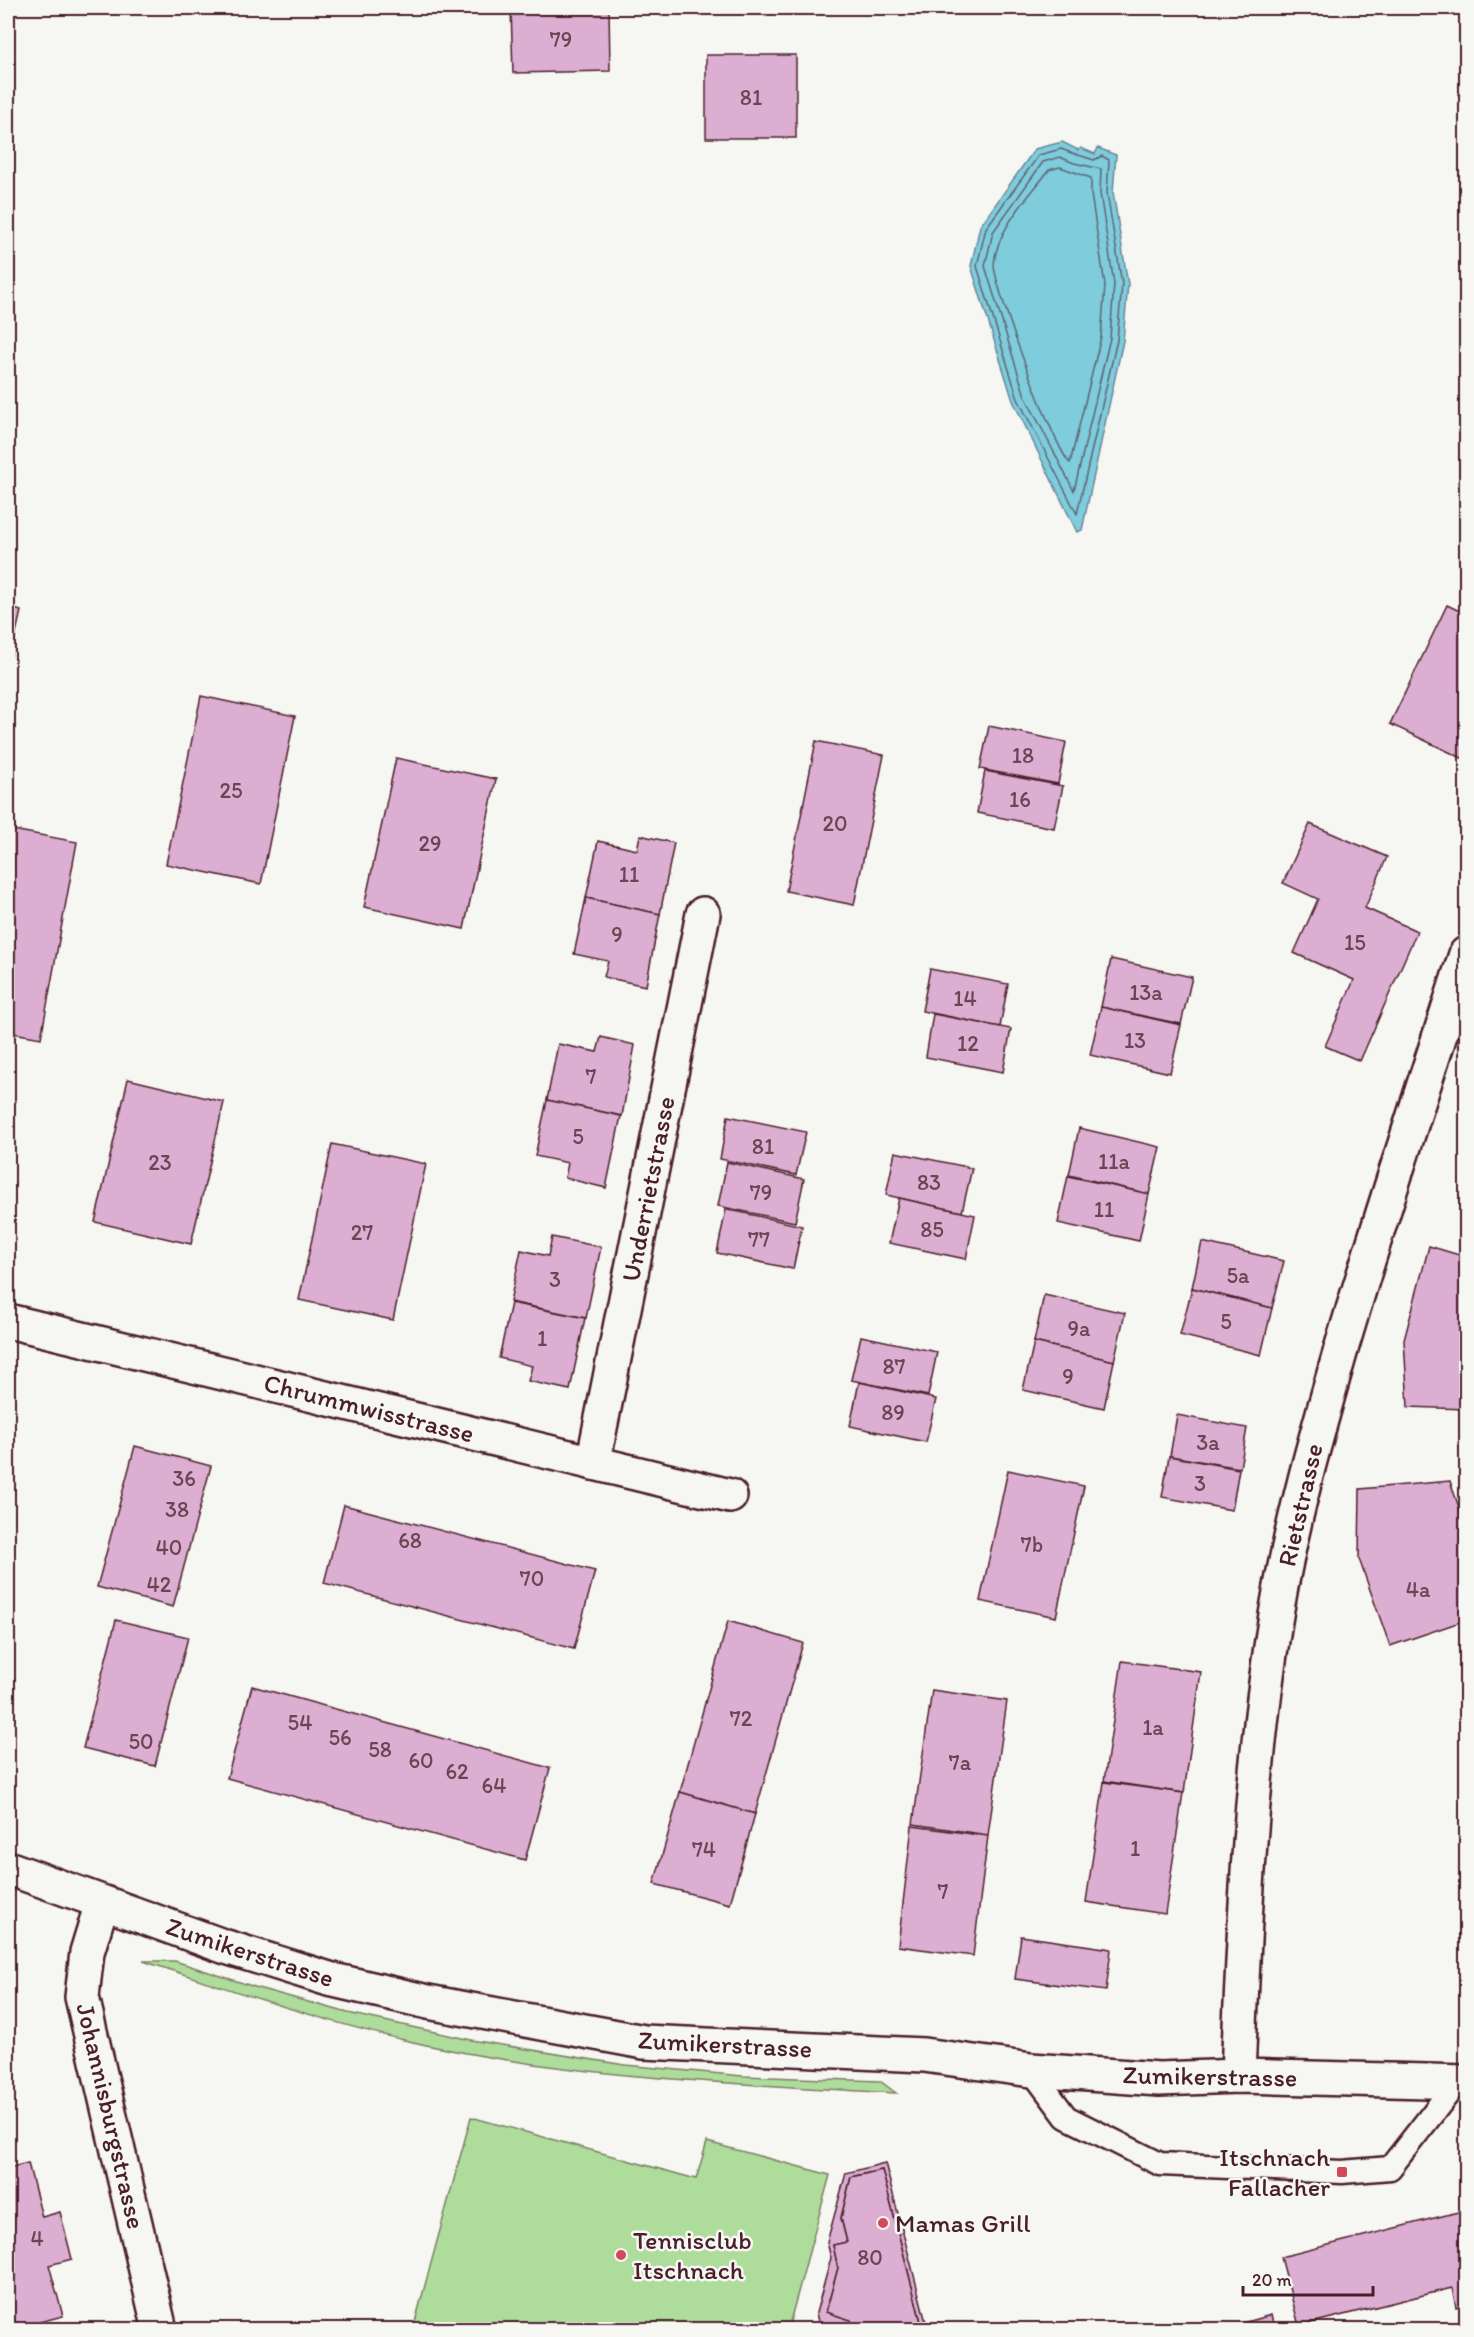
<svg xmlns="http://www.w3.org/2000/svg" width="1474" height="2337" viewBox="0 0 1474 2337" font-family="Itim,sans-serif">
  <rect width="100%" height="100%" fill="#f6f6f2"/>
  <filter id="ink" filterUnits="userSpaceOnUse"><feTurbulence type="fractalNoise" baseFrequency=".0167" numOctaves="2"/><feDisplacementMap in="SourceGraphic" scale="12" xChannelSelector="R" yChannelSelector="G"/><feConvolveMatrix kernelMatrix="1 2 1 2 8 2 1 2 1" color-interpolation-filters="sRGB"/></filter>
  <g filter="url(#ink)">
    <g fill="#addc9b" stroke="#7c7e63" stroke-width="1.5">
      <path d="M143 1961H175L258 1988 348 2013 471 2040 625 2065 743 2076 880 2081 896 2093C731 2083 565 2078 404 2040 315 2019 229 1989 143 1961Z"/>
      <polygon points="471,2117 696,2179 707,2142 830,2175 788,2329 413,2329"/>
    </g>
    <polygon fill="#7eccdc" stroke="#698795" stroke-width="1.5" points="1062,142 1078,150 1081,148 1095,154 1098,148 1116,155 1113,192 1128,284 1123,341 1082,530 1077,532 1013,401 971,266 980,226 1035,149"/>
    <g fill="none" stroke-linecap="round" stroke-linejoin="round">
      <g stroke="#5f6472" stroke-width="1.5">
        <path d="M1061 149C1073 154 1083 156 1094 160L1102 156 1109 160 1107 193 1122 284 1117 340 1077 514 1018 399 977 266 986 228 1039 155Z"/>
        <polygon points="1060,157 1074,163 1101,169 1100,193 1114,284 1110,338 1074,491 1025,396 985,266 993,232 1043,162"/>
        <path d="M1060 167 1091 178V194L1105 285 1101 337 1070 463C1055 451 993 284 994 264 997 228 1029 197 1049 170Z"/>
      </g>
    </g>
    <g fill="#dcaed1" stroke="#4a1f2b" stroke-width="1.5">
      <polygon points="511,8 609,8 610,71 513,73"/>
      <rect x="706" y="55" width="90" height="83"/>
      <polygon points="1447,605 1466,614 1466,760 1390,724"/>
      <polygon points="8,607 21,611 8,668"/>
      <polygon points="201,696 295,716 261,884 166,864"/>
      <polygon points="989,726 1066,742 1058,784 980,769"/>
      <polygon points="816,741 884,755 854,905 786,891"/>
      <polygon points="396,758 496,779 464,929 364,907"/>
      <polygon points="985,771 1063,786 1054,828 977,813"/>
      <polygon points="1310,824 1387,857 1365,908 1417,931 1360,1061 1325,1046 1354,980 1294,953 1318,899 1283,883"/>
      <polygon points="8,829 77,842 41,1038 8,1032"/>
      <polygon points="640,835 674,843 660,914 586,898 598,841 637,850"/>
      <polygon points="586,898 660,914 646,986 604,977 608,961 574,954"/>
      <polygon points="1111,959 1192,977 1181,1024 1101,1007"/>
      <polygon points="930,969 1008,984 1000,1027 922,1011"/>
      <polygon points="1101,1007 1181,1025 1170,1073 1090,1055"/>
      <polygon points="933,1014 1011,1029 1003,1072 926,1057"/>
      <polygon points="601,1037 635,1045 622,1116 547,1100 558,1044 597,1052"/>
      <polygon points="128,1079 224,1102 191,1244 95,1222"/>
      <polygon points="547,1100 621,1116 606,1188 565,1178 568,1163 535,1156"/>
      <polygon points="728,1116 806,1132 796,1175 720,1159"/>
      <polygon points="1079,1128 1160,1147 1149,1194 1069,1175"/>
      <polygon points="332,1144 426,1164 393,1320 299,1300"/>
      <polygon points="895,1152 972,1168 962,1212 886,1195"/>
      <polygon points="727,1162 804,1179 795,1222 718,1206"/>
      <polygon points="1068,1176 1149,1194 1139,1241 1058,1223"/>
      <polygon points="899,1198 975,1215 966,1259 889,1243"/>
      <polygon points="726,1209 802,1226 793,1269 717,1253"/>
      <polygon points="552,1237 601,1247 586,1318 510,1302 521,1250 548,1256"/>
      <polygon points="1202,1242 1284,1261 1272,1308 1192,1288"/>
      <polygon points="1429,1246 1466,1257 1466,1409 1408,1407 1404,1340"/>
      <polygon points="1192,1288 1272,1308 1261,1355 1180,1335"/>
      <polygon points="1044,1295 1125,1313 1114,1361 1034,1342"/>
      <polygon points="511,1303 585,1318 570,1390 528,1381 532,1366 499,1358"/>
      <polygon points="861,1336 937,1352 928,1396 851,1380"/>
      <polygon points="1034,1342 1114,1361 1104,1408 1023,1390"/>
      <polygon points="859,1382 936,1399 926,1442 850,1426"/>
      <polygon points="1177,1415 1247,1428 1240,1468 1170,1456"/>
      <polygon points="135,1446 211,1466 173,1607 97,1587"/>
      <polygon points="1169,1456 1239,1469 1232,1510 1162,1497"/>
      <polygon points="1008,1470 1084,1486 1056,1617 980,1601"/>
      <polygon points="1450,1481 1466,1528 1466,1620 1390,1646 1359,1559 1360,1489"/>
      <polygon points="344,1505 595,1571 574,1649 324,1583"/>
      <polygon points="116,1620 188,1637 155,1766 83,1748"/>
      <polygon points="728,1621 803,1643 755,1814 680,1792"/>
      <polygon points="1122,1661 1201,1672 1184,1793 1104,1781"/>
      <polygon points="252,1686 550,1768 525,1860 227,1778"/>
      <polygon points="932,1690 1007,1701 988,1835 913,1824"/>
      <polygon points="1104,1782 1183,1793 1165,1914 1086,1902"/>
      <polygon points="680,1792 755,1814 730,1904 654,1884"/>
      <polygon points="912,1826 988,1836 973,1956 898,1946"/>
      <polygon points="1021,1936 1111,1949 1106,1991 1015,1979"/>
      <polygon points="28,2163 42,2217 60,2212 72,2259 49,2265 63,2316 8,2330 8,2168"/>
      <polygon points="885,2163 928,2330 923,2330 882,2170 851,2177 841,2218 847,2242 833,2245 838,2268 826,2312 851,2320 854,2330 820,2330 816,2313 831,2258 827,2242 846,2173"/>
      <polygon points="882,2170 923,2330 895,2330 894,2327 887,2330 854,2330 851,2320 826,2312 838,2268 833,2245 847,2242 841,2218 851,2177"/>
      <polygon points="1466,2210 1466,2304 1456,2307 1452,2288 1299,2326 1281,2257"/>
      <polygon points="1271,2315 1275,2330 1217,2330"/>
    </g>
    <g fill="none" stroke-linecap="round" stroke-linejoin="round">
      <g stroke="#4a1f2b" stroke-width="27">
        <polyline id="lane" points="1031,2070 1066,2117 1160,2164 1342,2172 1390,2168 1458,2081"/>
      </g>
      <g stroke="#4a1f2b" stroke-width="38">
        <g id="street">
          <polyline points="8,1321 730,1496"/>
          <polyline points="593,1463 703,914"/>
          <polyline points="102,1903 87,1952 82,1997 160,2330"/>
          <path d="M1238 2076C1244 1921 1251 1763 1277 1609 1292 1520 1317 1433 1342 1346 1381 1215 1424 1085 1466 954"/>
        </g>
      </g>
      <g stroke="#4a1f2b" stroke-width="38">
        <polyline id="secondary" points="8,1868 223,1946 329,1979 428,2002 644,2042 924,2055 1031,2070 1159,2079 1238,2076 1466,2082"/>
      </g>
      <use href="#lane" stroke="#f6f6f2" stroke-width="22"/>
      <use href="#street" stroke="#f6f6f2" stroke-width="33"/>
      <use href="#secondary" stroke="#f6f6f2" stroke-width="33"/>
    </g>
  </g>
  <g fill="#d1495b" stroke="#f6f6f2" stroke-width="2">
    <rect x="1336" y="2166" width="12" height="12" rx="3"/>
    <circle cx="883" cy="2223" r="6"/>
    <circle cx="621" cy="2255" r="6"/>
  </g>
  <g text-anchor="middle" stroke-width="5" stroke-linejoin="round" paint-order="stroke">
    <g font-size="22" fill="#6e4354">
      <text x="561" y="47">79</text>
      <text x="751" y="105">81</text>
      <text x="1023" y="763">18</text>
      <text x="231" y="798">25</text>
      <text x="1020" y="807">16</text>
      <text x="835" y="831">20</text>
      <text x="430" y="851">29</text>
      <text x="629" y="882">11</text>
      <text x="617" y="942">9</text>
      <text x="1355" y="950">15</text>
      <text x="1146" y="1000">13a</text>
      <text x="965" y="1006">14</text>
      <text x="1135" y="1048">13</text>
      <text x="968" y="1051">12</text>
      <text x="591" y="1084">7</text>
      <text x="578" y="1144">5</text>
      <text x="763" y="1154">81</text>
      <text x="1114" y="1169">11a</text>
      <text x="160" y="1170">23</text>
      <text x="929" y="1190">83</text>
      <text x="761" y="1200">79</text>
      <text x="1104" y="1217">11</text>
      <text x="932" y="1237">85</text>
      <text x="362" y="1240">27</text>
      <text x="759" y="1247">77</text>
      <text x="1238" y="1283">5a</text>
      <text x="555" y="1287">3</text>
      <text x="1226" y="1329">5</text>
      <text x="1079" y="1336">9a</text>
      <text x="542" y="1346">1</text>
      <text x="894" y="1374">87</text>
      <text x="1068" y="1384">9</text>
      <text x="893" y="1420">89</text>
      <text x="1208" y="1450">3a</text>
      <text x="184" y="1486">36</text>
      <text x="1200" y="1491">3</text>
      <text x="177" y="1517">38</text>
      <text x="410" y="1548">68</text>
      <text x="1032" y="1552">7b</text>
      <text x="169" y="1555">40</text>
      <text x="532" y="1586">70</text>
      <text x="159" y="1592">42</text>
      <text x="1418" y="1597">4a</text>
      <text x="741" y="1726">72</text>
      <text x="300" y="1730">54</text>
      <text x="1153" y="1735">1a</text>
      <text x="340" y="1745">56</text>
      <text x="141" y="1749">50</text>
      <text x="380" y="1757">58</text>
      <text x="421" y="1768">60</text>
      <text x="960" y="1770">7a</text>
      <text x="457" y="1779">62</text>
      <text x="494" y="1793">64</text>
      <text x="1135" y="1856">1</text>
      <text x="704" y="1857">74</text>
      <text x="943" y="1899">7</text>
      <text x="37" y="2246">4</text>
      <text x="870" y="2265">80</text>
    </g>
    <g font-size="26" fill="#4a1f2b" stroke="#f6f6f2">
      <text transform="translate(648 1189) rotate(-79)" y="9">Underrietstrasse</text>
      <text transform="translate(369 1408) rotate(14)" y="9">Chrummwisstrasse</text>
      <text transform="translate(1300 1505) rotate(-77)" y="9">Rietstrasse</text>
      <text transform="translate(250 1952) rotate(18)" y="9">Zumikerstrasse</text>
      <text transform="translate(725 2044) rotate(3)" y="9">Zumikerstrasse</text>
      <text transform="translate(1210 2076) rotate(1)" y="9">Zumikerstrasse</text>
      <text transform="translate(111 2116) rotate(77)" y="9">Johannisburgstrasse</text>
    </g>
    <g font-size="26" fill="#4a1f2b" stroke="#f6f6f2" text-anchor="start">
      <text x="1330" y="2166" text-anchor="end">Itschnach<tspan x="1330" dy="30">Fallacher</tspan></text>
      <text x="895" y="2232">Mamas Grill</text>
      <text x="633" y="2249">Tennisclub<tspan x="633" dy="30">Itschnach</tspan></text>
    </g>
  </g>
  <rect width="1474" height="2337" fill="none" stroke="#f6f6f2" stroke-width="30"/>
  <rect x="15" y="15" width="1444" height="2307" fill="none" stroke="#4a1f2b" stroke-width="2" filter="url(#ink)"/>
  <path d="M1243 2286v9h130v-9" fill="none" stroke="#4a1f2b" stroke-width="3"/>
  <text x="1252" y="2286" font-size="18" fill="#4a1f2b" stroke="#f6f6f2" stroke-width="4.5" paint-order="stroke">20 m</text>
</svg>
